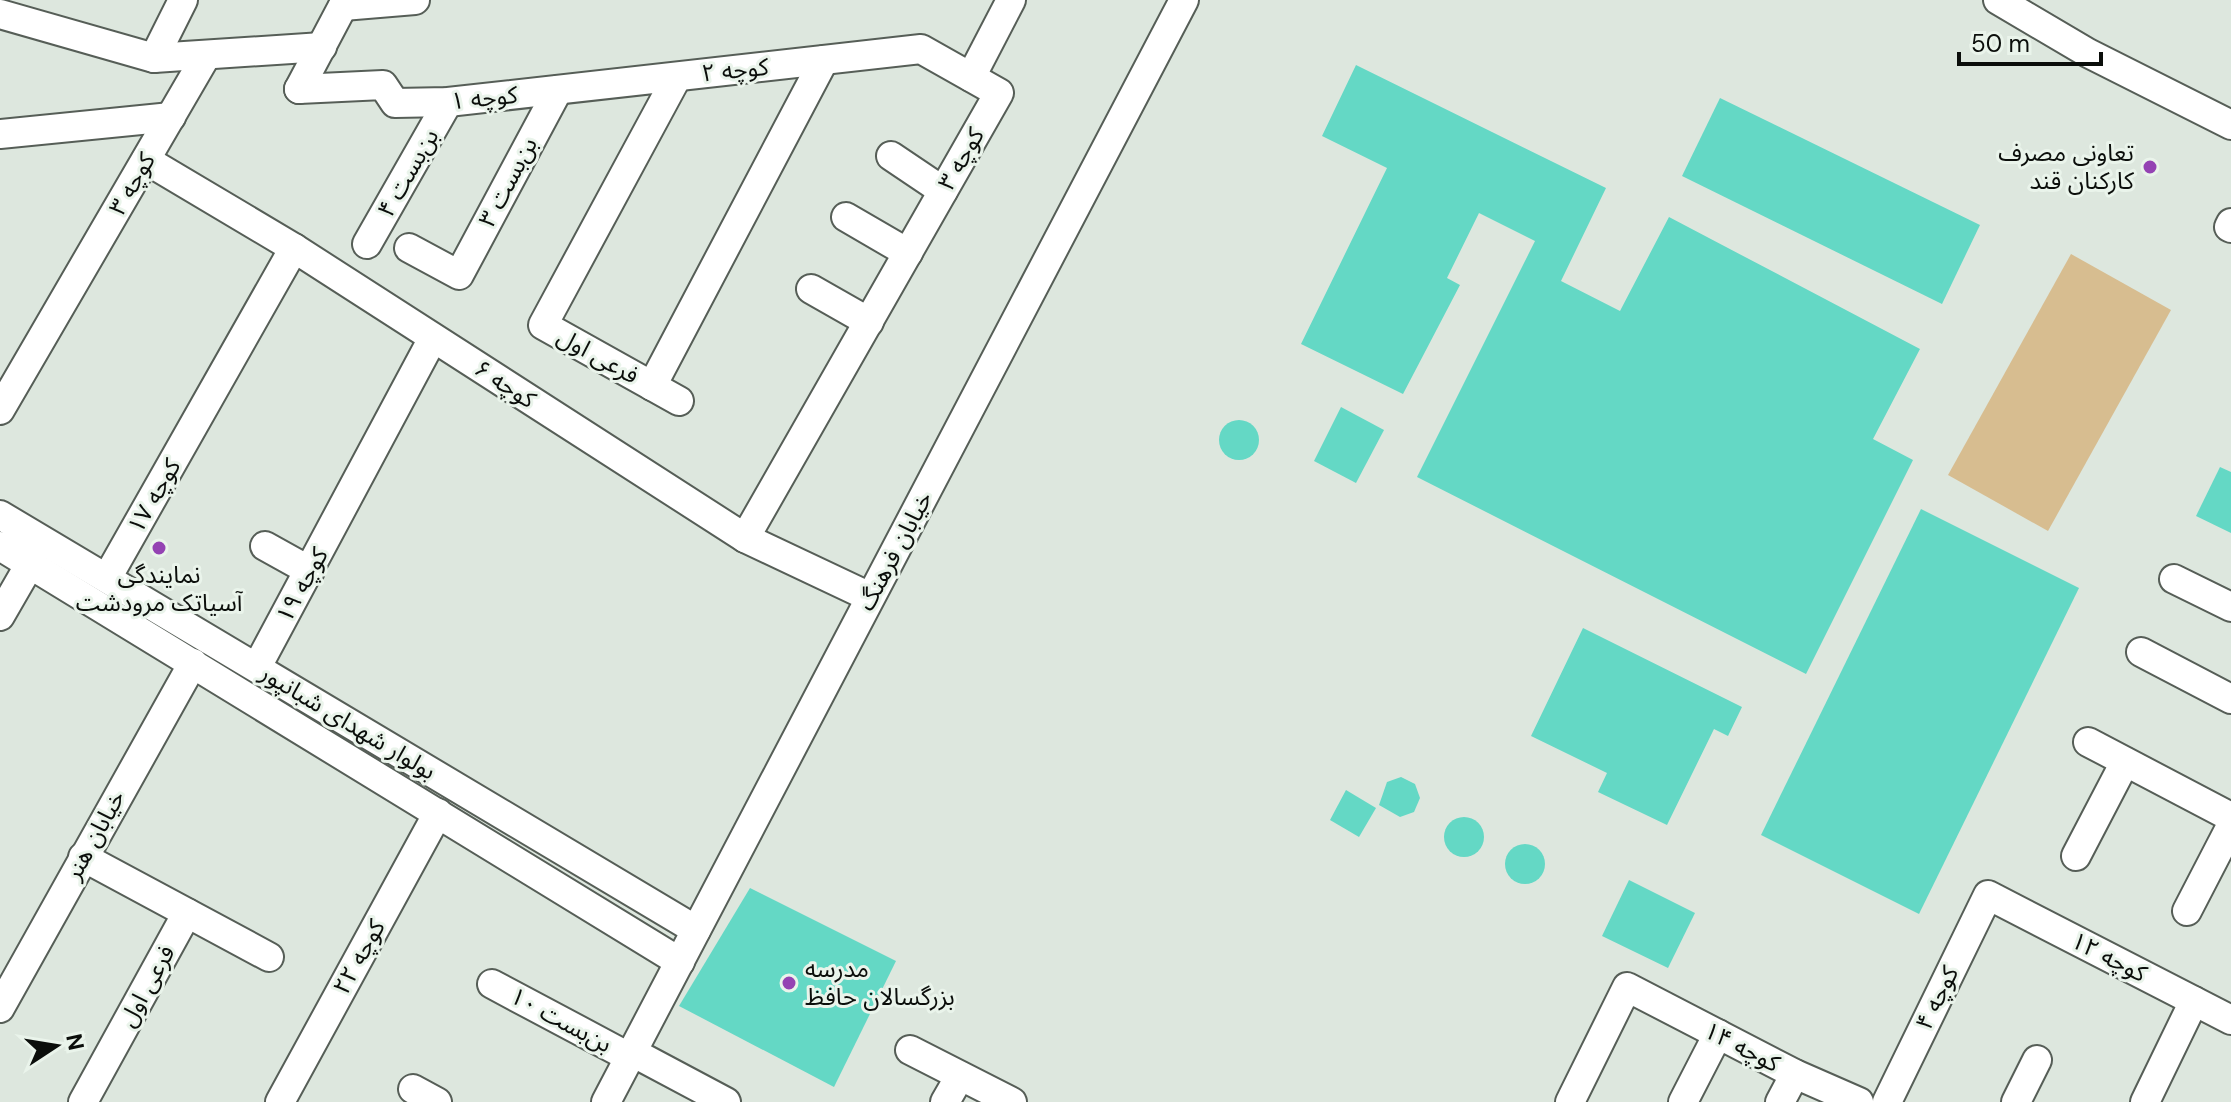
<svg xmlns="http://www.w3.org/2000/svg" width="2231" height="1102" viewBox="0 0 2231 1102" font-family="'DM Sans','Noto Sans Arabic',sans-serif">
  <rect width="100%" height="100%" fill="#dde7de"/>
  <polygon fill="#d7bd90" points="2071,254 2171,310 2048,531 1948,475"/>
  <g fill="#64d8c5">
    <polygon points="1356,65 1606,188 1561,281 1620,311 1669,217 1920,349 1873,439 1913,460 1806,674 1417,477 1535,241 1479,213 1447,278 1460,285 1403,394 1301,344 1387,168 1322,136"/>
    <polygon points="1720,98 1980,225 1942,304 1682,176"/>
    <polygon points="1341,407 1384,430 1356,483 1314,461"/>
    <circle cx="1239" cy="440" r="20"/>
    <polygon points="2220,467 2231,472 2231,533 2196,516"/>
    <polygon points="1921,509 2079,588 1919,914 1761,835"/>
    <polygon points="1583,628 1742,707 1728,736 1714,729 1667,825 1598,792 1607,773 1531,736"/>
    <polygon points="1401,777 1415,784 1420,798 1414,812 1400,817 1379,805 1387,782"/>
    <polygon points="1346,790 1376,808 1359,837 1330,820"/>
    <circle cx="1464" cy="837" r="20"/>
    <circle cx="1525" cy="864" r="20"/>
    <polygon points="1629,880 1695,913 1668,968 1602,936"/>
    <polygon points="750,888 896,961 834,1087 679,1006"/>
  </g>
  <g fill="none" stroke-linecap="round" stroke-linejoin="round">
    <g stroke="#565e57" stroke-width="32">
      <g id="minor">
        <polyline points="1998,0 2088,53 2231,125"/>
        <polyline points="343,6 415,0"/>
        <polyline points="0,14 154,58 322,47"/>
        <polyline points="154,58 183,0"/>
        <polyline points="677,77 543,325 679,401"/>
        <polyline points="971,77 1011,0"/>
        <polyline points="299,89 383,85 395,103 448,102 921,49 999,93 745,538"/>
        <polyline points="299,89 346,0"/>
        <polyline points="0,134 171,117"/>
        <polyline points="891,156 943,191"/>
        <polyline points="146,160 294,248 745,538 870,597"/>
        <polyline points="846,217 908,253"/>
        <polyline points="2231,223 2229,227 2231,228"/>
        <polyline points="367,244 448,102"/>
        <polyline points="409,248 459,275 558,90"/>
        <polyline points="811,289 869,322"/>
        <polyline points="652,386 824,60"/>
        <polyline points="0,410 206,56"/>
        <polyline points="0,515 696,930"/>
        <polyline points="0,546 680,962"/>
        <polyline points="265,546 310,571"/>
        <polyline points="107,578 294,248"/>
        <polyline points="2174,579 2231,607"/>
        <polyline points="0,616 30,564"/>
        <polyline points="2141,652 2231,699"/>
        <polyline points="257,667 433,338"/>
        <polyline points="2088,742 2231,817"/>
        <polyline points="2076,856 2125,762"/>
        <polyline points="83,857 269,957"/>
        <polyline points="2187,911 2231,826"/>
        <polyline points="492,984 629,1057"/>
        <polyline points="0,1008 193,663"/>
        <polyline points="910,1050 1012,1102"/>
        <polyline points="632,1052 726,1102"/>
        <polyline points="413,1089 437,1102"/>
        <polyline points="83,1102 187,913"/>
        <polyline points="280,1102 438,813"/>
        <polyline points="606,1102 1184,0"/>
        <polyline points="945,1102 960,1076"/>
        <polyline points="1570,1102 1627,987 1795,1074 1859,1102"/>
        <polyline points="1683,1102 1718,1034"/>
        <polyline points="1780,1102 1795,1074"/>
        <polyline points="1887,1102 1988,895 2231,1020"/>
        <polyline points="2016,1102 2037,1060"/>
        <polyline points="2145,1102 2194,1001"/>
      </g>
    </g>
    <use href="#minor" stroke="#fff" stroke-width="28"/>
  </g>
  <g fill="#9443b3" stroke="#eaf4eb" stroke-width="3">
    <circle cx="2150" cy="167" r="8"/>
    <circle cx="159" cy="548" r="8"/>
    <circle cx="789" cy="983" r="8"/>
  </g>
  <g text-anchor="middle" stroke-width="6" stroke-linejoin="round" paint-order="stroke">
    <g font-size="24" fill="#0b0e0b" stroke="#eaf4eb">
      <text transform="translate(735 70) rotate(-6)" y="8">کوچه ۲</text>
      <text transform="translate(484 98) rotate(-6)" y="8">کوچه ۱</text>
      <text transform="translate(961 159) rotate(-60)" y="8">کوچه ۳</text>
      <text transform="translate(408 173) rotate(-60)" y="8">بن‌بست ۴</text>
      <text transform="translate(508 182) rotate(-62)" y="8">بن‌بست ۳</text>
      <text transform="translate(132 184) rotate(-60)" y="8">کوچه ۳</text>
      <text transform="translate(598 356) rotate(29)" y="8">فرعی اول</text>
      <text transform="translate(505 384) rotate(33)" y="8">کوچه ۶</text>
      <text transform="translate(154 496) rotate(-60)" y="8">کوچه ۱۷</text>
      <text transform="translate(895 551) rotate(-62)" y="8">خیابان فرهنگ</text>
      <text transform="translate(302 585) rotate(-61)" y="8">کوچه ۱۹</text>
      <text transform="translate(348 722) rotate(31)" y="8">بولوار شهدای شبانپور</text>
      <text transform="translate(95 835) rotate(-61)" y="8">خیابان هنر</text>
      <text transform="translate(359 957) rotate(-61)" y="8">کوچه ۲۲</text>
      <text transform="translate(2109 957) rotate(27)" y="8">کوچه ۱۲</text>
      <text transform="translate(147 986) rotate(-61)" y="8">فرعی اول</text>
      <text transform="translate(1937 998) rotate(-64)" y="8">کوچه ۴</text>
      <text transform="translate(561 1020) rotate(28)" y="8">بن‌بست ۱۰</text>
      <text transform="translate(1742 1047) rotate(27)" y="8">کوچه ۱۴</text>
    </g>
    <g font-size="24" fill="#0b0e0b" stroke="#eaf4eb" text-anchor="end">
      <text x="2134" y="161">تعاونی مصرف<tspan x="2134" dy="28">کارکنان قند</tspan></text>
      <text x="159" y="583" text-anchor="middle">نمایندگی<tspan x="159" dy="28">آسیاتک مرودشت</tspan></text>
      <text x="805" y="977" text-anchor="start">مدرسه<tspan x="805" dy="28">بزرگسالان حافظ</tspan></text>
    </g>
  </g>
  <g transform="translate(56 1046) rotate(78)" stroke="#eaf4eb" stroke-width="6" paint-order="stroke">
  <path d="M0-6L14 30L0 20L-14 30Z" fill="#0b0e0b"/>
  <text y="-12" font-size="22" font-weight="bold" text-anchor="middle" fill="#0b0e0b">N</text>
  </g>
  <path d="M1959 52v12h142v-12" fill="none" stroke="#0b0e0b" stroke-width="4"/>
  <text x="1971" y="52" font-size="24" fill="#0b0e0b" stroke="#eaf4eb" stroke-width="6" paint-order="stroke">50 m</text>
</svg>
